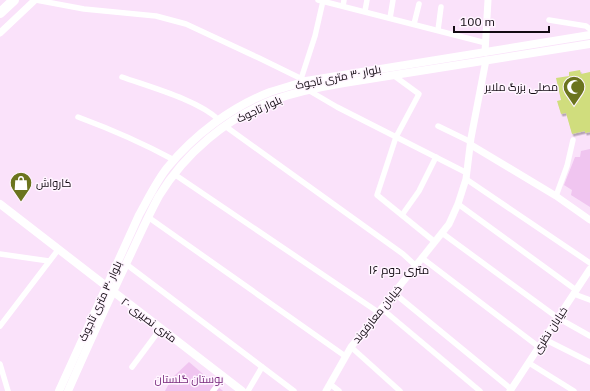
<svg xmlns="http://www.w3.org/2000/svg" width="590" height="391" viewBox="0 0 590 391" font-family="'IBM Plex Sans',Cairo,sans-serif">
  <defs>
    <filter id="shadow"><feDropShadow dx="1.5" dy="2.5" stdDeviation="0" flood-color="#0004"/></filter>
  </defs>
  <rect width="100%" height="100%" fill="#fae2fa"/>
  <g fill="#f0c5f0">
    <polygon points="590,149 590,207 571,195 572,190 564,185 575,157 580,157 581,151"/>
    <polygon points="189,362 223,391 165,391 172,378"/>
  </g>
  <polygon fill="#d0dd7d" filter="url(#shadow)" points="580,70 581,74 590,72 590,132 585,133 585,131 572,134 566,113 561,114 557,101 561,100 556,78 569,76 569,72"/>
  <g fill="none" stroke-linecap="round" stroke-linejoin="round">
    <g stroke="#fff" stroke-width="5.5">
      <polyline points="36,0 84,9 156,16 186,24 259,58 306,81"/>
      <polyline points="318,0 486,43"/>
      <polyline points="343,6 344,0"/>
      <polyline points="365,11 367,0"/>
      <polyline points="390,18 393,0"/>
      <polyline points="549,20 586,26 590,29"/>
      <polyline points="414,24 419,4"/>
      <polyline points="438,30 441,7"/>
      <polyline points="393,75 419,94 396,137 377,195 435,242"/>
      <path d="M122 77C150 87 198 100 219 120"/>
      <polyline points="301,79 315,36 323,1"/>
      <polyline points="308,90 337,107 467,173"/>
      <path d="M78 117C113 130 141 142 174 160"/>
      <polyline points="225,126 403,254 416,266"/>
      <polyline points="438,126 471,142"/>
      <polyline points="174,174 378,312"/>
      <polyline points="466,179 590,263"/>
      <polyline points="556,196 567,166 573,140"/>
      <polyline points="458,204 576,290"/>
      <polyline points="402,215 419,191 436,157"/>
      <polyline points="148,217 345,356"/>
      <polyline points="442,233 558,318 590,336"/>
      <polyline points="0,254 49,261"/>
      <polyline points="422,258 539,347"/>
      <polyline points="126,264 294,391"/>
      <polyline points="394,293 511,389"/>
      <polyline points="574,294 590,300"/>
      <polyline points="381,308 480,391"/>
      <polyline points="0,326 58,250"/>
      <polyline points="544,339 590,362"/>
      <polyline points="351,347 400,391"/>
      <polyline points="529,363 574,391"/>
      <polyline points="0,364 8,391"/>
      <polyline points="132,367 161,328"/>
      <polyline points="330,384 339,391"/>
      <polyline points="213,391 224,377"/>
      <polyline points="248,391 262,367"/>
    </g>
    <g stroke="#fff" stroke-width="7">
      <polyline points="0,33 35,0"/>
      <polyline points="485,52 488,0"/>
      <polyline points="471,145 556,196 590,220"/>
      <polyline points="326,391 351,347 449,224 458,204 466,179 471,138 486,60"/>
      <polyline points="510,391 590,269"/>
    </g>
    <g stroke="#fff" stroke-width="8">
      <polyline points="0,204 242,391"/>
      <path d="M59 391 139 215C148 199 156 182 167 168 194 135 231 107 270 92 282 88 294 85 306 81L590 35"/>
      <path d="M68 391C87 348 106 306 126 264 137 241 147 218 159 196 185 153 227 118 273 100 296 92 320 87 344 83L590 44"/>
    </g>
    <polyline stroke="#fff" stroke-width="10" points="0,13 14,0"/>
  </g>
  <defs>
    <g id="mosque-pin" transform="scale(1.15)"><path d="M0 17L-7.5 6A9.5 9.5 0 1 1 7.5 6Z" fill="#6b741e" stroke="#fff5ff"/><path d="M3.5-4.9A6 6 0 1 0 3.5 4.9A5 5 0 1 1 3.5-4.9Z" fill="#fff"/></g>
    <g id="shop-pin" transform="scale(1.15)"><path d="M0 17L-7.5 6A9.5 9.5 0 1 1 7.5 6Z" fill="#6b741e" stroke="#fff5ff"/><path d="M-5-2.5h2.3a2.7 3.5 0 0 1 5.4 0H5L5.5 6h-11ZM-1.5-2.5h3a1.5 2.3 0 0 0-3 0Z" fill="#fff"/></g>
  </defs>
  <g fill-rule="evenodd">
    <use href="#mosque-pin" x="574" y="87"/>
    <use href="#shop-pin" x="21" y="183"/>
  </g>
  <g text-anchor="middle" stroke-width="3" stroke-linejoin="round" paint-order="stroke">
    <g font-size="11" fill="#120a12" stroke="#fff5ff">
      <text transform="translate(338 77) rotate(-11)" y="4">بلوار ۳۰ متری تاجوک</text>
      <text transform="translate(259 109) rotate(-25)" y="4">بلوار تاجوک</text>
      <text transform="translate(100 301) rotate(-65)" y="4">بلوار ۳۰ متری تاجوک</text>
      <text transform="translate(377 314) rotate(-51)" y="4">خیابان معارفوند</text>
      <text transform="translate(149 320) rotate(37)" y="4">۲۰ متری نصیری</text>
      <text transform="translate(550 330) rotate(-57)" y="4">خیابان نظری</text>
    </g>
    <g font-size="11" fill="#120a12" stroke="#fff5ff" text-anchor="end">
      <text x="558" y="91">مصلی بزرگ ملایر</text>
      <text x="36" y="187" text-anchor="start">کارواش</text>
    </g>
    <g font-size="11" fill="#792b7e" stroke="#fff5ff">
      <text x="189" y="383">بوستان گلستان</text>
    </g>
    <g font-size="12" fill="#120a12" stroke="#fff5ff">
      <text x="399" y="274">۱۶ متری دوم</text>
    </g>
  </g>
  <path d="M454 26v6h95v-6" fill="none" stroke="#120a12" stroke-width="2"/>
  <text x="460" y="26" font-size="12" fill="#120a12" stroke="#fff5ff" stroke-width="3" paint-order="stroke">100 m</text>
</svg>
